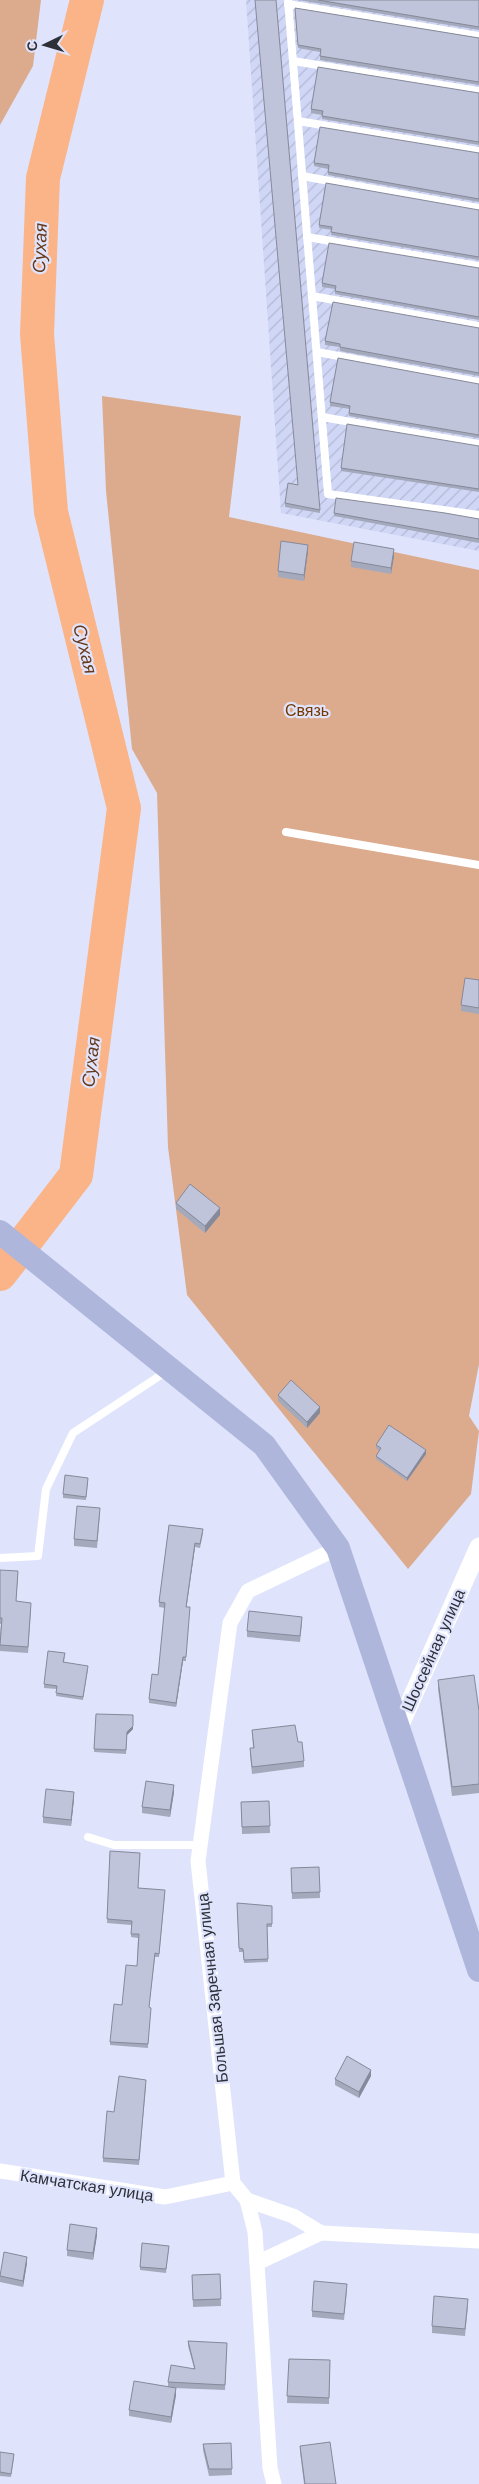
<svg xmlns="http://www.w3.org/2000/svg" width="479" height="2484" viewBox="0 0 479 2484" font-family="Helvetica,sans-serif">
  <defs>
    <pattern id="industrial-furrows" width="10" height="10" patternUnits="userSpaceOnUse" patternTransform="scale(1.25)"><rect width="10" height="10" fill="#d0d7f6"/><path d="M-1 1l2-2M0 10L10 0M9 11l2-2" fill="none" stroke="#b3b9d4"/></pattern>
  </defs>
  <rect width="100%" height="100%" fill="#dfe4fc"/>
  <polygon fill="url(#industrial-furrows)" points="246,0 479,0 479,551 281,513"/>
  <g fill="#dcab8e">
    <polygon points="0,0 41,0 33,66 0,125"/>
    <polygon points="102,396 241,416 229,517 479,570 479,1364 469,1416 479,1431 471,1494 408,1569 187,1295 168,1147 157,793 132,749 106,491"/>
  </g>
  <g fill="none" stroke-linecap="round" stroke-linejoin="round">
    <polyline stroke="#fab488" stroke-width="34" points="0,1274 76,1175 124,808 51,512 37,334 43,178 87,0"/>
    <g stroke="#fff" stroke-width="8">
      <polyline points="288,0 328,494 479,515"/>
      <polyline points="288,4 479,36"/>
      <polyline points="293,61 479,91"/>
      <polyline points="298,121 479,151"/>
      <polyline points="302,176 479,208"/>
      <polyline points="307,237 479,266"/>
      <polyline points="312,296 479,326"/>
      <polyline points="317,352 479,382"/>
      <polyline points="322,417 479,444"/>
      <polyline points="286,832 479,865"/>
      <polyline points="0,1558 38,1556 46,1489 73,1433 167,1371"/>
      <polyline points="88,1837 114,1845 200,1845"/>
    </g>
    <g stroke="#fff" stroke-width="15">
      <polyline points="0,2171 165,2197 233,2183"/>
      <polyline points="247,2200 293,2216 321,2233"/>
      <polyline points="257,2263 321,2233 479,2241"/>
      <polyline points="274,2484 270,2468 255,2232 247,2200 233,2183 198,1861 230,1623 248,1591 338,1548"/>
    </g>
    <polyline stroke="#fff" stroke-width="19" points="399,1727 479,1547"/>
    <polyline stroke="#afb6db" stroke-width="24" points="0,1232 264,1445 338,1548 479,1970"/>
  </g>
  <g fill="#a4a9bc">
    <polygon points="298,0 479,0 479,30"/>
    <polygon points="295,8 479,38 479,85 320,60 320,52 298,48"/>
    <polygon points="478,93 479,93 479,145 322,119 322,115 311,113 311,109"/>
    <polygon points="478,153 479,153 479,202 328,175 328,169 314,166 314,163"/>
    <polygon points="478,210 479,210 479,260 331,235 332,230 319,228 319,225"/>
    <polygon points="478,268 479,268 479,320 335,294 335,289 322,287 322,283"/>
    <polygon points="478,328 479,328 479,376 340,351 340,347 325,345 325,341"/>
    <polygon points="478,384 479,384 479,438 349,416 350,409 330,406 330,402"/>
    <polygon points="478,446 479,446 479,492 341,471 341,468"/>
    <polygon points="285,503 320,510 320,513 285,507"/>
    <polygon points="334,513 479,519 479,543 334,516"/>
    <polygon points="308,551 304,581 278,577 278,571"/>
    <polygon points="394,556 391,574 351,567 351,561"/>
    <polygon points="479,980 479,1014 461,1011 461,1005"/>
    <polygon points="176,1203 220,1215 205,1233 176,1209"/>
    <polygon points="278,1395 320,1413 307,1428 278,1401"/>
    <polygon points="376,1445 426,1454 407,1481 376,1459 376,1456 380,1451 376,1448"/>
    <polygon points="88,1481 86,1500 63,1498 63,1494"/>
    <polygon points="100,1514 97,1548 74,1546 74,1539"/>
    <polygon points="169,1525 203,1533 200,1548 195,1547 186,1607 186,1661 183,1661 176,1707 149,1703 149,1699 158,1675 165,1608 159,1607 159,1602"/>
    <polygon points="0,1570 18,1577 16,1601 31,1609 28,1653 0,1651 0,1636 1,1624 0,1624"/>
    <polygon points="302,1623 300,1642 247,1637 247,1631"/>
    <polygon points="65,1656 64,1662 88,1669 83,1700 56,1696 57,1689 44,1688 44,1684"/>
    <polygon points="438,1680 479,1711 479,1793 452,1796 438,1689"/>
    <polygon points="96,1714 133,1729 127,1735 126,1754 94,1752"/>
    <polygon points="252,1730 298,1742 304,1761 304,1767 252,1774 250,1755 250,1748 253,1748"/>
    <polygon points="174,1792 170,1817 142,1813 142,1807"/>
    <polygon points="74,1799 71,1826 43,1823 43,1817"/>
    <polygon points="269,1801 270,1833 242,1834 241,1802"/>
    <polygon points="110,1851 139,1888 165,1893 159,1957 155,1957 149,2007 148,2048 110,2045 110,2042 122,2005 137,1966 138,1938 131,1937 131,1925 107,1923"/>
    <polygon points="319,1867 320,1898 292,1899 291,1868"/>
    <polygon points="237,1903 272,1906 272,1927 267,1927 268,1962 244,1963 243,1952 239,1952"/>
    <polygon points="371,2076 359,2098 335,2085 335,2079"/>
    <polygon points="146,2085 139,2165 103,2162 103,2158 114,2112"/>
    <polygon points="97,2235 93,2260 67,2256 67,2250"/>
    <polygon points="169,2246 166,2273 140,2270 140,2267"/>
    <polygon points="27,2263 23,2287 0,2282 0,2274"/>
    <polygon points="220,2274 221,2306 193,2307 192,2275"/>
    <polygon points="347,2290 344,2320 312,2317 312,2311"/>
    <polygon points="468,2306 465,2336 432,2333 432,2326"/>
    <polygon points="188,2341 227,2343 225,2390 174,2388 176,2395 171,2423 129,2416 129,2410 168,2387 168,2382 194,2368 188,2346"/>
    <polygon points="289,2359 330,2360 329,2404 287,2403"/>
    <polygon points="231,2443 232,2475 209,2476 203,2450 203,2444"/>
    <polygon points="300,2446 336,2484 304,2484 300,2452"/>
    <polygon points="0,2452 14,2457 11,2477 0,2476"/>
  </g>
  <g fill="#868999">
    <polygon points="308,545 308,551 304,581 304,575"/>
    <polygon points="394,549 394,556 391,574 391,568"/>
    <polygon points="220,1208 220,1215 205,1233 205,1226"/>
    <polygon points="320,1407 320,1413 307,1428 307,1422"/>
    <polygon points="426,1450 426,1454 407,1481 407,1478"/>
    <polygon points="195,1543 195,1547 186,1611 186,1607"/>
    <polygon points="183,1657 183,1661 176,1707 176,1703"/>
    <polygon points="133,1715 133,1729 127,1735 126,1754 127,1732"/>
    <polygon points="174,1785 174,1792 170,1817 170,1810"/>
    <polygon points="74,1792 74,1799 71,1826 71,1820"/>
    <polygon points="371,2070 371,2076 359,2098 359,2092"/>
    <polygon points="97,2228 97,2235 93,2260 93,2253"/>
    <polygon points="27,2257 27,2263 23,2287 23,2281"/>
    <polygon points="176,2388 176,2395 171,2423 171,2417"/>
  </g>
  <g fill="#bfc4db" stroke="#868999">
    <polygon points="255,0 276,0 320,510 285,503 288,483 298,485"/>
    <polygon points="318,0 479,0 479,27"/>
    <polygon points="295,8 479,38 479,82 320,56 321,49 298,45"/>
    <polygon points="318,67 479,93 479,142 322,116 323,111 311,109"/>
    <polygon points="320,127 479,153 479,199 328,172 329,165 314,163"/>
    <polygon points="326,183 479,210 479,257 331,232 332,227 319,225"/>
    <polygon points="329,243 479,268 479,317 335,291 336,286 322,283"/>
    <polygon points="333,302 479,328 479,373 340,347 340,344 325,341"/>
    <polygon points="338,358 479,384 479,435 349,413 350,406 330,402"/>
    <polygon points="347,424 479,446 479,489 341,468"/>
    <polygon points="336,498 445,513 479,519 479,539 334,513"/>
    <polygon points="281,541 308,545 304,575 278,571"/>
    <polygon points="354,542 394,549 391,568 351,561"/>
    <polygon points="465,978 479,980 479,1008 461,1005"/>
    <polygon points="190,1184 220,1208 205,1226 176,1203"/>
    <polygon points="291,1380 320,1407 307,1422 278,1395"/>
    <polygon points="389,1425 426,1450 407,1478 376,1456 381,1448 376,1445"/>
    <polygon points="65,1475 88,1478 86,1497 63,1494"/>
    <polygon points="77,1506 100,1508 97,1541 74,1539"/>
    <polygon points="169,1525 203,1529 200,1544 195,1543 186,1607 190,1607 186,1657 183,1657 176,1703 149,1699 152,1674 158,1675 165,1603 159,1602"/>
    <polygon points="0,1570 18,1571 16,1601 31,1603 28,1647 0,1645 2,1618 0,1618"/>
    <polygon points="249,1611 302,1617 300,1636 247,1631"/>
    <polygon points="48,1651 65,1653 63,1662 88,1666 83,1697 56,1693 57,1686 44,1684"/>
    <polygon points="474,1675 479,1711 479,1784 452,1787 438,1680"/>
    <polygon points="96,1714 133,1715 133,1726 127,1732 126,1750 94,1749"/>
    <polygon points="295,1725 298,1742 302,1742 304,1761 252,1767 250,1748 254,1748 252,1730"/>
    <polygon points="146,1781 174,1785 170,1810 142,1807"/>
    <polygon points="46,1789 74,1792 71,1820 43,1817"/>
    <polygon points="269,1801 270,1826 242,1827 241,1802"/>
    <polygon points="110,1851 140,1853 138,1888 165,1890 159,1954 155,1953 149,2007 151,2008 148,2044 110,2042 114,2004 122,2005 126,1965 137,1966 139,1934 131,1934 132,1921 107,1919"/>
    <polygon points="319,1867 320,1892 292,1893 291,1868"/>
    <polygon points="237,1903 272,1906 272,1924 267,1924 268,1959 244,1960 243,1949 239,1948"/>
    <polygon points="347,2056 371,2070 359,2092 335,2079"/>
    <polygon points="119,2076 146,2080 139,2160 103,2158 107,2111 114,2112"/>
    <polygon points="70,2224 97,2228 93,2253 67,2250"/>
    <polygon points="142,2243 169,2246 166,2269 140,2267"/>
    <polygon points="4,2252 27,2257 23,2281 0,2276"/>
    <polygon points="220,2274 221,2299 193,2300 192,2275"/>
    <polygon points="314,2281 347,2284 344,2314 312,2311"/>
    <polygon points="434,2296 468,2299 465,2329 432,2326"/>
    <polygon points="188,2341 227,2343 225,2385 168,2382 171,2365 195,2369"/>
    <polygon points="289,2359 330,2360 329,2398 287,2396"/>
    <polygon points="134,2381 176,2388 171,2417 129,2410"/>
    <polygon points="330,2442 336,2484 305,2484 300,2446"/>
    <polygon points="231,2443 232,2469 209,2469 203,2444"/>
    <polygon points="0,2452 14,2454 11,2474 0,2472"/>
  </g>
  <g text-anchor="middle" stroke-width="4.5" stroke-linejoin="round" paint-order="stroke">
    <g font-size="16" fill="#753701" stroke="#dfe4fc">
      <text x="307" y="716">Связь</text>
    </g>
    <g font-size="16" fill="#2e3039" stroke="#dfe4fc">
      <text transform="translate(433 1650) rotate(-66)" y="6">Шоссейная улица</text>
      <text transform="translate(212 1988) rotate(-96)" y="6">Большая Заречная улица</text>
      <text transform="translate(87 2185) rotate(9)" y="6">Камчатская улица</text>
    </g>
    <g font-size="18" font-style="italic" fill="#663819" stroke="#dfe4fc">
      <text transform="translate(40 248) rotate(-88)" y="6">Сухая</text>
      <text transform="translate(85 649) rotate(76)" y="6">Сухая</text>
      <text transform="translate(91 1062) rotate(-83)" y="6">Сухая</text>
    </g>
  </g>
  <g transform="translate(45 45) rotate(265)" stroke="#dfe4fc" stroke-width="4" paint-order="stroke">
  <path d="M0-4L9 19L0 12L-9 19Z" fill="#2e3039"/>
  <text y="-8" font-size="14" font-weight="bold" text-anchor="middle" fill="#2e3039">С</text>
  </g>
</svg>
